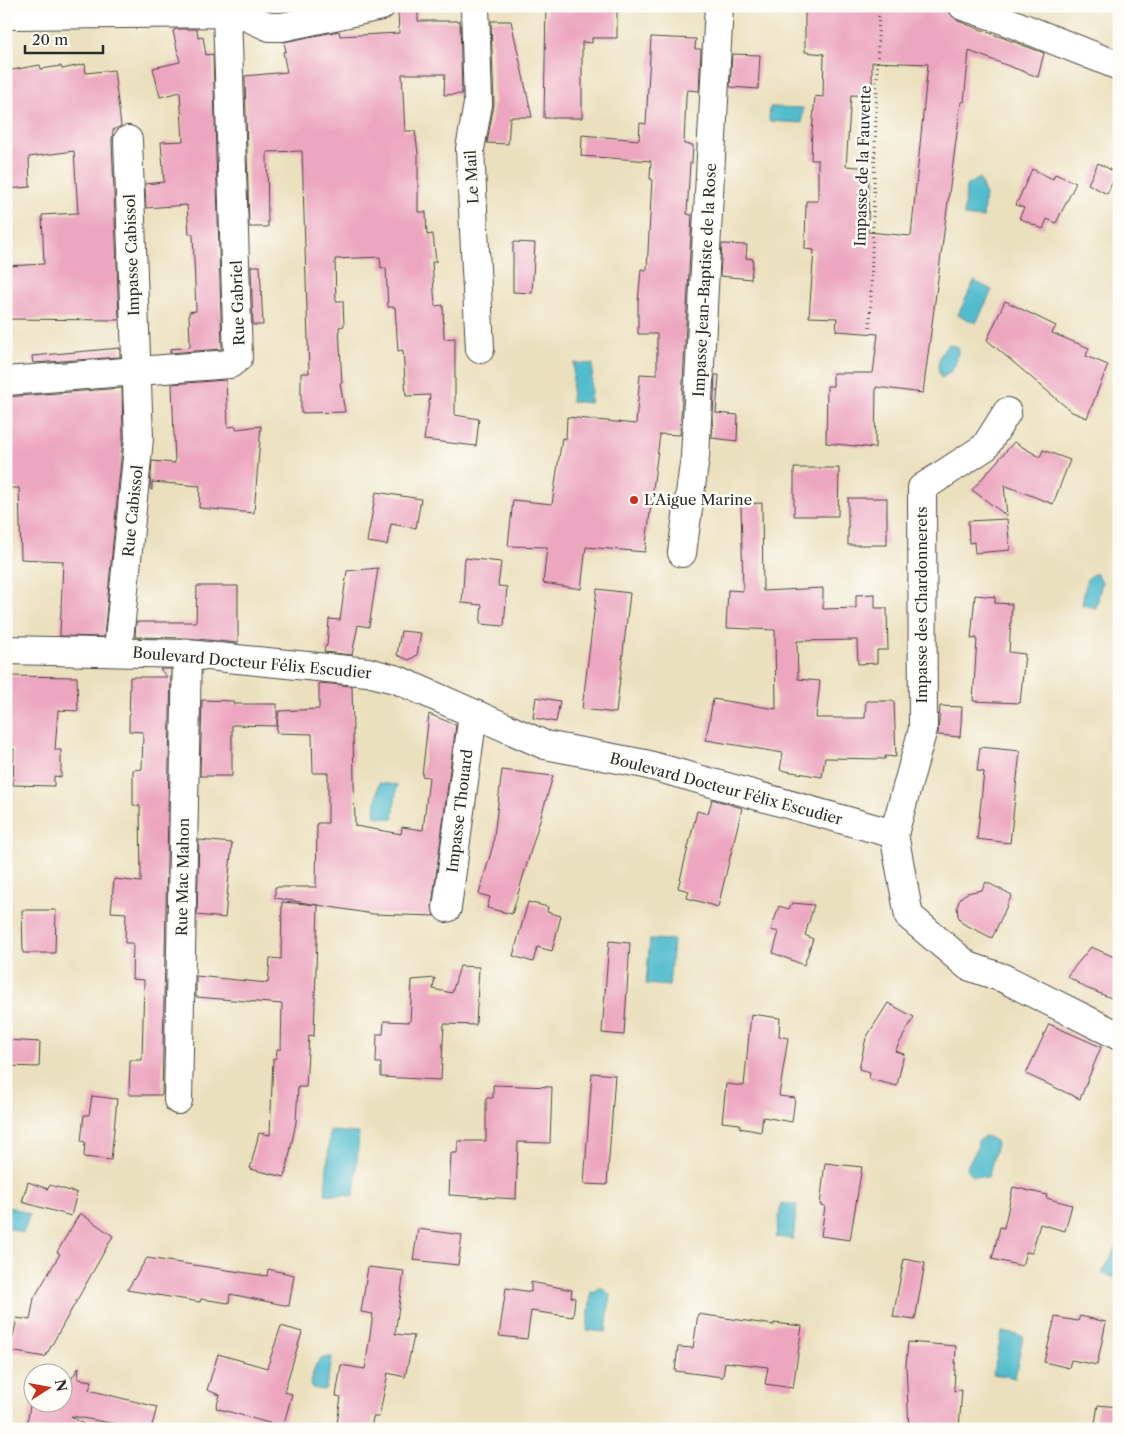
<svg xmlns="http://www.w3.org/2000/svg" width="1125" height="1435" viewBox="0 0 1125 1435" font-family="'Libre Caslon Text',serif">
  <rect width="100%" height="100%" fill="#fdfcf7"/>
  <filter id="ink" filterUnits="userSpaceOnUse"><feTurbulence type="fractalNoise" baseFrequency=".02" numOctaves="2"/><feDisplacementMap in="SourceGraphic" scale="10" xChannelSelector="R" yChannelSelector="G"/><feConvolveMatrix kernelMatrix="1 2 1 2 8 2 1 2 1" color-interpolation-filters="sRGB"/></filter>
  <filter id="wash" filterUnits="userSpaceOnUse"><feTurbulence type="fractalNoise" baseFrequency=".0096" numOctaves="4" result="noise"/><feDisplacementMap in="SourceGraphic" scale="20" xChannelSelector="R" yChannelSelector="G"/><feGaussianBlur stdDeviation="1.12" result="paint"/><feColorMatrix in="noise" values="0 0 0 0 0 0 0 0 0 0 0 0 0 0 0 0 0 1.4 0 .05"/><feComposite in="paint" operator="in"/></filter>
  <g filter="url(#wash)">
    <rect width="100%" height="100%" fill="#ebe0be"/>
    <g fill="#51bccd" stroke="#3e747c">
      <polygon points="770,107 803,108 802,123 769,121"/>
      <polygon points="979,178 985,194 983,218 964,216 966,186"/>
      <polygon points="974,281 992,290 976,323 958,315"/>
      <path d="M949 344 958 347C958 362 953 373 941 378 935 366 939 354 949 344Z"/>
      <polygon points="574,363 593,364 590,403 571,401"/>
      <polygon points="1093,574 1097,574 1102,582 1096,608 1082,605 1087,579"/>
      <polygon points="379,783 397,785 393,819 374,816"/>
      <polygon points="650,939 673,940 669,986 646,984"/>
      <polygon points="330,1131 359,1133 354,1196 325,1194"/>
      <path d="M986 1136 996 1141 997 1144 988 1178 972 1175 967 1168C970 1157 978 1153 978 1141Z"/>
      <polygon points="781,1203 797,1205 793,1239 776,1237"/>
      <polygon points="6,1206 30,1214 23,1233 6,1227"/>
      <polygon points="1119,1243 1119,1279 1102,1273"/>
      <polygon points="601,1287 610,1295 606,1332 587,1330 591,1292 595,1293 597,1289"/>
      <polygon points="1002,1332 1023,1336 1015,1378 993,1374"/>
      <path d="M332 1357C332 1367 327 1377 326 1388L323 1390 313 1388 311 1384C314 1369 314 1357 332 1357Z"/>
    </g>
    <g id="blocks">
      <g fill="#eca6bf" fill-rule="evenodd">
        <polygon points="546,6 617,6 617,38 592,38 592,43 582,42 582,118 544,118"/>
        <path d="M855 6H929L949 12 958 21 1044 53 1038 77 969 51 964 102H961L923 393 876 387 875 448 826 443 827 386H833V373H873L878 334 836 331 837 318 809 317 814 250 805 249 806 201H818V160H811L812 132 815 96 823 97 824 54 805 52V11H817V8L855 9ZM872 62 928 64 911 236 868 232 869 168 846 166 851 95 872 96Z"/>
        <polygon points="418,7 418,21 460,21 462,94 444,95 445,74 402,74 405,131 415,131 418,153 418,212 426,212 427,235 433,234 436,262 432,262 435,306 443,305 444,339 455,338 455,415 479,419 476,446 424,440 430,395 406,396 403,350 398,351 395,307 388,307 386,268 381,268 380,257 335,259 336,301 343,301 344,326 339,327 342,383 340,383 345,412 301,413 301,373 309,373 302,151 267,152 268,227 249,227 245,76 287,72 283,52 286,51 284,42 339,31 340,36 399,33 398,12"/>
        <polygon points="491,21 511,21 532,117 510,117 508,144 487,143 494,104"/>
        <polygon points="176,29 197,29 198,38 203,37 206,55 213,54 222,349 170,353 170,349 190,347 189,312 196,311 193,234 189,234 187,205 146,208 145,184 164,182 161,142 183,141 180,92 160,97 153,68 180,62 173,31"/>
        <polygon points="651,37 696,39 695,49 701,49 699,91 687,90 686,96 684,144 693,145 692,163 690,163 687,214 692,215 680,435 660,434 645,552 586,547 581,589 543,583 547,547 508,546 513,500 552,504 562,438 566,439 567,417 636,424 640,374 657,375 657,334 638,334 638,302 641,269 647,270 652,179 650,179 651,161 581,156 582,135 639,140 640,123 646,124"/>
        <polygon points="732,54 760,55 758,89 730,87"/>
        <polygon points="85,64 86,73 114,70 121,126 113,130 112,141 119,320 6,319 6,266 44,264 42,215 78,213 74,151 29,157 30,187 6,189 6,71 40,65 41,69 61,66 62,69"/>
        <polygon points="1098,163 1117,173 1107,194 1088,184"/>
        <polygon points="1032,169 1053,179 1055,174 1076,183 1056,223 1047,219 1043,229 1019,218 1024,208 1016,205"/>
        <polygon points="513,242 535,243 532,293 513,292"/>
        <polygon points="722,244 747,245 746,258 753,259 751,279 720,276"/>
        <polygon points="251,266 260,266 263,325 253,325"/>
        <polygon points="1005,301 1056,326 1052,333 1089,348 1086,356 1108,365 1087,418 1072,412 987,340"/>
        <polygon points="120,348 120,357 33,363 32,356"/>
        <polygon points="715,375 719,375 716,413 738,415 737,441 712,438"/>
        <polygon points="226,380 228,427 236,426 236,429 261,426 254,513 199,508 200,486 152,482 152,490 150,489 152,461 175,463 172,384"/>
        <polygon points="122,388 123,438 104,637 60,636 63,561 21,559 19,488 6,488 6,397"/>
        <polygon points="1014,442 1040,457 1043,450 1070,460 1053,504 1004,485 1007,516 972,490"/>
        <polygon points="794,468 839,468 838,516 794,516"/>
        <polygon points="376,492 421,499 416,528 391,524 387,545 367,542"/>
        <rect x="848" y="498" width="39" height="47"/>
        <polygon points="762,503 763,591 823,588 823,609 856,608 856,595 875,594 875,608 887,608 888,650 877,650 877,663 858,664 857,640 797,641 798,679 820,681 816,718 865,718 866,701 894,701 896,757 885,756 885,759 825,758 822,777 780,770 783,753 706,740 713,699 776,709 775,630 726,628 728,590 743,591 741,504"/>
        <polygon points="1007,519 1010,550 975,553 974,542 969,543 968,521"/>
        <polygon points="465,558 501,562 498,586 507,587 504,626 480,624 482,605 462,603"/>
        <polygon points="378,568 369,627 358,625 352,655 324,652 325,646 327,646 329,619 340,620 347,571"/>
        <polygon points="197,586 238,586 238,643 187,638 135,637 136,622 196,622"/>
        <polygon points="597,589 630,593 616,713 582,709"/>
        <polygon points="975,595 995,597 995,603 1012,604 1009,652 1025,654 1020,703 973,701 977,638 971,639"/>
        <polygon points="401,631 421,633 417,655 409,660 397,655"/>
        <polygon points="160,669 171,669 162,1095 129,1095 130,1060 142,1060 144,980 132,979 133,943 125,943 126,913 111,912 114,879 141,882 140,806 133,805 133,770 142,769 143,732 129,731 130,677 167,677"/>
        <polygon points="6,676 77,677 78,711 58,710 55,750 61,750 61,777 54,776 54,786 13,785 14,749 6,749"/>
        <polygon points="319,683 352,686 355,826 401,834 402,827 423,830 429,777 422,776 429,714 456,725 432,906 434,916 373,914 275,898 275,887 316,887 317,823 328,823 328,773 313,773 312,734 276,733 279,711 319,709"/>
        <polygon points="536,697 560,701 556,722 533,718"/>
        <polygon points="202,700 233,701 233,704 277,704 277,726 232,725 232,776 200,776"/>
        <polygon points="940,706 962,707 960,737 938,735"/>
        <polygon points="980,747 1020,751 1010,843 977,839 984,772 977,771"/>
        <polygon points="502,770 553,776 512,914 487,908 490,897 479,894 493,845"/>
        <polygon points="712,799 742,808 718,907 687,898 689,891 678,888 697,811 708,814"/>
        <polygon points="199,840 232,843 225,918 197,915"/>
        <polygon points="986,882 1012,895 992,938 962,923 958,916 957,907 960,898 967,893 982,890"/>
        <polygon points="282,902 318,905 314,1036 309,1035 306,1087 298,1087 296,1122 285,1177 250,1169 259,1133 270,1135 273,1059 276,1058 277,1049 281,1049 282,1004 196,997 196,976 268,983 270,958 281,959"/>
        <polygon points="528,902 548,907 547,912 561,916 552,951 537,947 533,962 513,956"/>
        <polygon points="792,903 814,905 805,935 813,939 804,965 773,953 779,932 771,930 779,906 789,909"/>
        <polygon points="22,910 56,910 55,953 23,953"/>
        <polygon points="609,941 630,943 624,1035 602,1033"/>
        <polygon points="1091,947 1119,959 1119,1001 1086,988 1067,976"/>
        <polygon points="460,966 479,967 476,1025 444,1024 441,1080 381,1077 381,1063 376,1063 377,1034 383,1034 384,1021 410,1022 412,980 435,978 433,989 452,993"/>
        <polygon points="888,1003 914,1017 895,1051 904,1054 897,1086 869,1079 870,1072 859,1069 866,1038"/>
        <polygon points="751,1014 780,1018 779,1036 788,1038 779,1096 795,1098 792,1122 763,1117 761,1132 740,1128 740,1124 722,1122 726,1084 744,1086"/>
        <polygon points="1049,1024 1101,1047 1080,1099 1026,1074"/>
        <polygon points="6,1040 40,1042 39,1067 6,1066"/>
        <polygon points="592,1073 615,1075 607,1185 584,1184"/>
        <polygon points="493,1085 552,1087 550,1143 518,1142 516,1199 449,1195 451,1153 457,1153 458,1141 486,1141 486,1098 493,1098"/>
        <polygon points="92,1096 117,1099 111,1160 84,1157 85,1142 81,1141 84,1115 89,1115"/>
        <polygon points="825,1163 862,1167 850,1240 821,1236 825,1206 820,1205"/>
        <polygon points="28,1182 48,1189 50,1185 77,1193 71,1216 22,1202"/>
        <polygon points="1013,1187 1047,1195 1046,1198 1072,1205 1065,1231 1040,1224 1032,1253 1026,1252 1022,1266 992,1259 1000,1227 1004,1228"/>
        <polygon points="80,1213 113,1236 45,1357 10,1351 17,1318 30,1320 34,1298 60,1254 57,1252"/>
        <polygon points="418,1229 462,1235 458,1265 413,1260"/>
        <polygon points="147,1258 267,1276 268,1269 294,1275 289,1306 230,1294 229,1303 201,1299 200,1302 127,1290"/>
        <polygon points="904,1259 925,1263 915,1320 893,1317"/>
        <polygon points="368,1267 404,1271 395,1334 414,1336 405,1377 388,1373 379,1417 373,1417 371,1429 337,1424 341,1397 336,1396 341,1365 365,1369 373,1314 361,1312"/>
        <polygon points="531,1282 572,1290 571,1297 575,1298 573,1317 531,1311 527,1339 499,1336 506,1288 531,1292"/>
        <polygon points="698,1314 774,1325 774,1323 802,1326 793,1388 765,1384 768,1367 725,1362 723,1377 675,1371 678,1347 693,1348"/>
        <polygon points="1080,1316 1106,1322 1097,1365 1071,1360 1069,1368 1044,1362 1055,1317 1078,1321"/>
        <polygon points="281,1326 302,1332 284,1392 292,1394 283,1427 216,1408 220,1395 207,1390 218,1354 267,1368"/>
        <polygon points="908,1342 956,1346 954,1391 962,1390 959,1427 909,1429 906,1365"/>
        <polygon points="79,1367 78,1379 92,1381 89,1390 157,1407 151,1429 115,1429 116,1424 71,1416 91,1429 26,1429 32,1394 32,1402 47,1402 54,1407 56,1402 62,1402 62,1393"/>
        <polygon points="1098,1405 1119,1407 1119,1429 1094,1429"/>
      </g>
    </g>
  </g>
  <g filter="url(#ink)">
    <use href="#blocks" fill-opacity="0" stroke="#484641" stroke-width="1"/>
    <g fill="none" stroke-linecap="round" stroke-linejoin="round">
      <g stroke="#484641" stroke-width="30">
        <g id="minor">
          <polyline points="475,6 478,104 470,149 480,349"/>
          <polyline points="963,6 996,17 1119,66"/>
          <polyline points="6,15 238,13 270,27 282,27 381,6"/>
          <polyline points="6,381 230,364 238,358 227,13"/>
          <polyline points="682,553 695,457 719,6"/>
          <polyline points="6,650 187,654 368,672 398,680 545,745 645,764 894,834 909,916 968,966 1003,978 1119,1036"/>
          <polyline points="118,650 139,438 128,140"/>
          <polyline points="894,834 923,729 922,488 985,447 1007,412"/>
          <polyline points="447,908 473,714"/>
          <polyline points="178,1100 187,654"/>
        </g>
      </g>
      <polyline stroke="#484641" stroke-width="3" stroke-dasharray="1 4" stroke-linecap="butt" points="870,327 879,6"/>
      <use href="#minor" stroke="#fff" stroke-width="28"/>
    </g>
  </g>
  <circle fill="#c8321e" stroke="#fdfcf7" stroke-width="2" cx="634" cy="500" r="5"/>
  <g text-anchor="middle" stroke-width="5" stroke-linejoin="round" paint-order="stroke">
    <g font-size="15" fill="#2b2b2b" stroke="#fdfcf7">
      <text transform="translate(863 166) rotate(-88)" y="5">Impasse de la Fauvette</text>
      <text transform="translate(472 177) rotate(-93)" y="5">Le Mail</text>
      <text transform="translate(132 255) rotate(-92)" y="5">Impasse Cabissol</text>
      <text transform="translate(705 280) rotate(-87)" y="5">Impasse Jean-Baptiste de la Rose</text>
      <text transform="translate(238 303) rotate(-92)" y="5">Rue Gabriel</text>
      <text transform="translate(133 511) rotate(-84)" y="5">Rue Cabissol</text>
      <text transform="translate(922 605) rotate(-90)" y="5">Impasse des Chardonnerets</text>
      <text transform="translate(252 663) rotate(5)" y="5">Boulevard Docteur Félix Escudier</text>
      <text transform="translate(726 789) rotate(15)" y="5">Boulevard Docteur Félix Escudier</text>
      <text transform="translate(460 811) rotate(-83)" y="5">Impasse Thouard</text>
      <text transform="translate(183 877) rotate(-89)" y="5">Rue Mac Mahon</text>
    </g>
    <g font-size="15" fill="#2b2b2b" stroke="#fdfcf7" text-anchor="start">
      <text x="644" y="505">L’Aigue Marine</text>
    </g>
  </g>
  <rect width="1125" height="1435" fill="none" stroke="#fdfcf7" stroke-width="25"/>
  <g transform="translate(48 1388) rotate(79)"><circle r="24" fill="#fdfcf7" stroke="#a9a8a5"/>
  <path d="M0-4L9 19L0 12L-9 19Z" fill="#c8321e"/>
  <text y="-8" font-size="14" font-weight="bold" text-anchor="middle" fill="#2b2b2b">N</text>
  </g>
  <path d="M25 45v8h78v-8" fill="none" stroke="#2b2b2b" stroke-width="2.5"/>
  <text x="32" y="45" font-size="15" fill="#2b2b2b" stroke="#fdfcf7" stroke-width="4" paint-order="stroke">20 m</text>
</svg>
